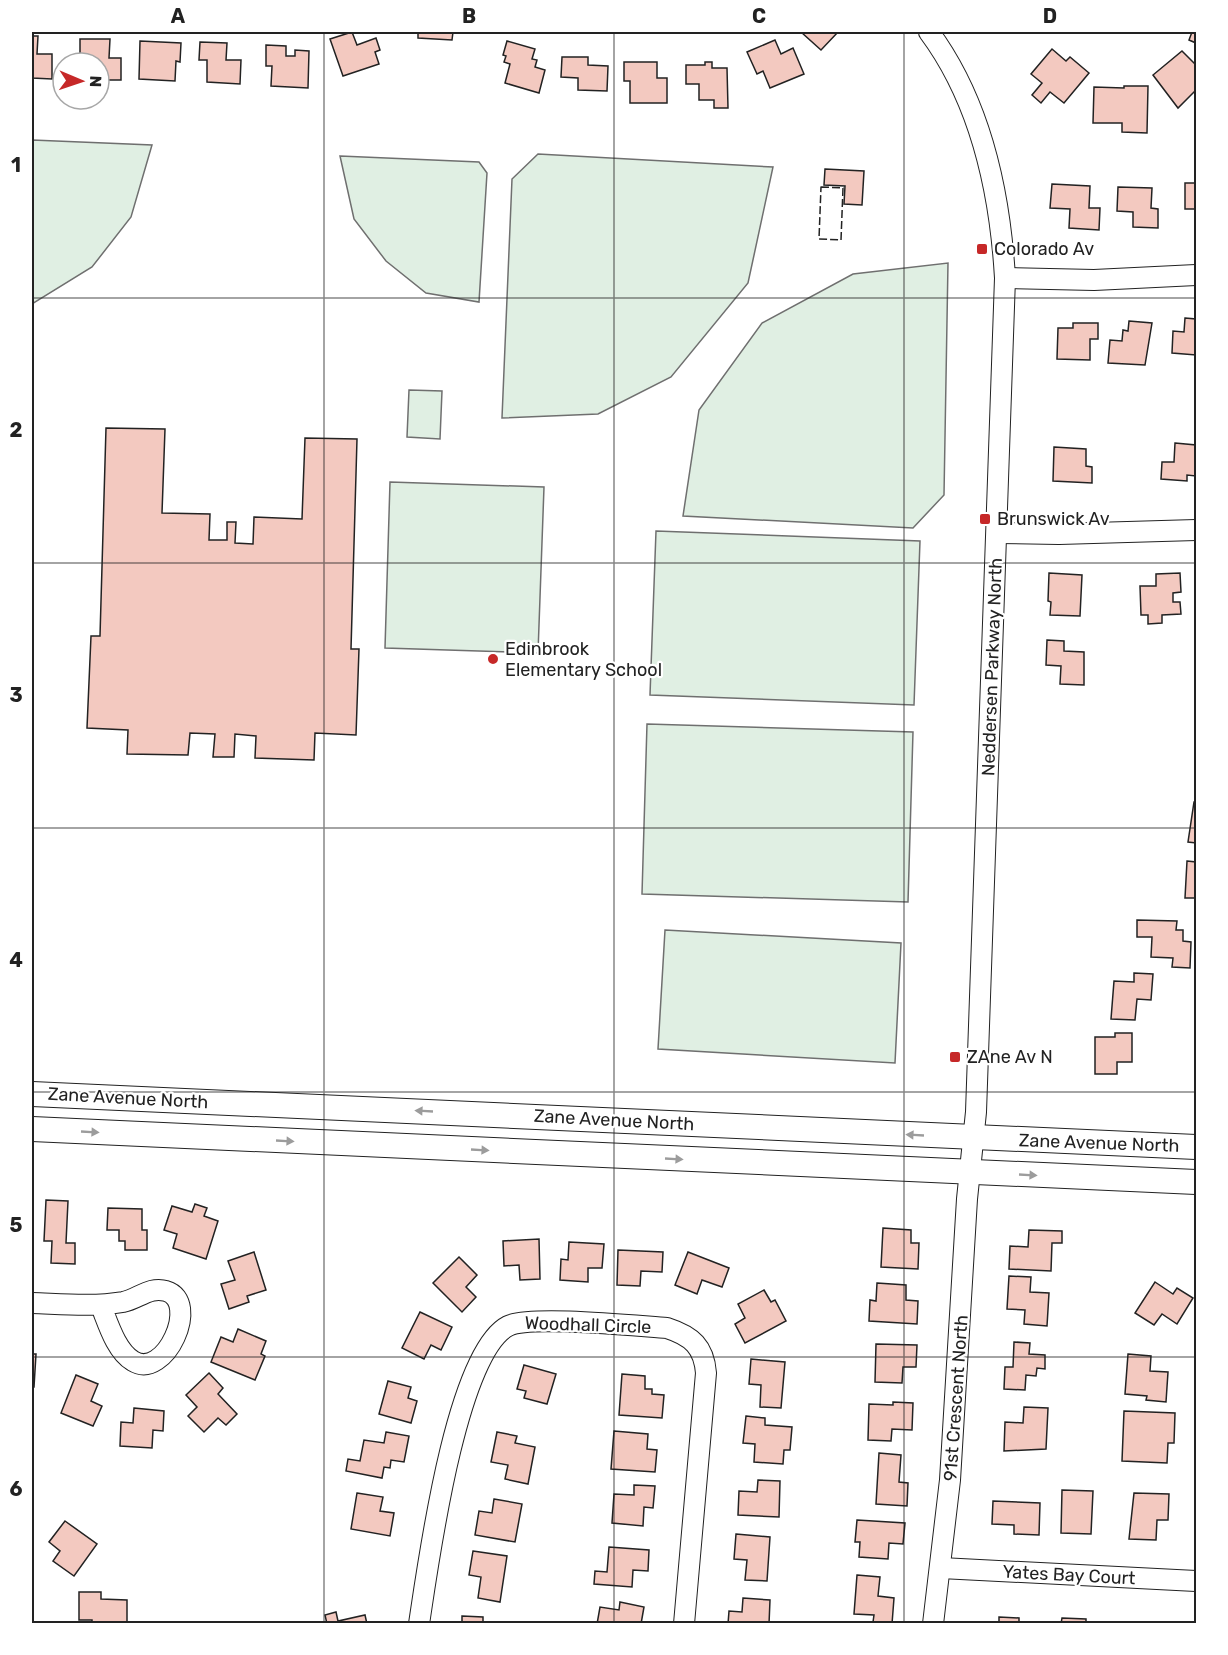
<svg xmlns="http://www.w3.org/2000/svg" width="1228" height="1655" viewBox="0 0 1228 1655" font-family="Rubik,sans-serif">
  <rect width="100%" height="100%" fill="#fff"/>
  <g fill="#e0efe3" stroke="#6f6f6f" stroke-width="1.5">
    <polygon points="32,140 152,145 131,217 92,267 32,304"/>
    <polygon points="538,154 773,167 748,283 671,377 598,414 502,418 512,179"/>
    <polygon points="340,156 479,162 487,173 479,302 426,293 386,261 354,219"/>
    <polygon points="948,263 944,495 913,528 683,516 699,410 762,323 853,274"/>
    <polygon points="409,390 442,391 440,439 407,437"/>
    <polygon points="390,482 544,487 538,653 385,648"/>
    <polygon points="656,531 920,541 914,705 650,695"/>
    <polygon points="647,724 913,732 908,902 642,894"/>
    <polygon points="665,930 901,943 895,1063 658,1049"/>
  </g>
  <g fill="#f3c9c0" stroke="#222" stroke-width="1.5">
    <polygon points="352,32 357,45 376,38 380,50 375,52 379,64 343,76 330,39"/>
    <polygon points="418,32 453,32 452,40 418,38"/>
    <polygon points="801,32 838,32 821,50"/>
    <polygon points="1192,32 1196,32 1196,43 1189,40"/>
    <polygon points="32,36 38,36 37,54 52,54 52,79 32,78"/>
    <polygon points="80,39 110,39 109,58 121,58 121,80 99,80 99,63 87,63 87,59 80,59"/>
    <polygon points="775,40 781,54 793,48 804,74 770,88 763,71 757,74 747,52"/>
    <polygon points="140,41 181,43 180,62 176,61 175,81 139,79"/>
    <polygon points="507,41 535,49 532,59 537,60 535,67 545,70 539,93 505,83 510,64 504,62 506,56 503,55"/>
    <polygon points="200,42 227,43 226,60 241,60 240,84 207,82 207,60 199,60"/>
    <polygon points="266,45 286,46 286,56 295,56 295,50 309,51 308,88 271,86 272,66 266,66"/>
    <polygon points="1052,49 1066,61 1070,57 1089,73 1064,103 1050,92 1041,103 1032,95 1042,83 1031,74"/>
    <polygon points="1182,51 1196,65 1196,90 1178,108 1153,75"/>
    <polygon points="562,57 588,57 588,65 608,66 607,91 578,90 578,78 561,77"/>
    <polygon points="624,62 657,62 657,78 667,78 667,103 630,103 630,81 624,81"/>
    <polygon points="705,62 712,62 712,68 727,68 728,108 714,108 714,100 699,100 699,84 686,84 686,65 705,65"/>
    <polygon points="1124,86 1148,86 1147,133 1122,132 1122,123 1093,123 1094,87 1124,88"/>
    <polygon points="825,169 864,171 862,205 844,204 845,186 824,185"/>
    <polygon points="1185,183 1196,183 1196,223 1196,209 1185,209"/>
    <polygon points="1052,184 1090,186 1089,208 1100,208 1099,230 1069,228 1070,209 1050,208"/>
    <polygon points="1118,187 1152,188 1151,208 1158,209 1158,228 1133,227 1133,212 1117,211"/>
    <polygon points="1185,318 1196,319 1196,355 1172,353 1173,331 1184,332"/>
    <polygon points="1129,321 1152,323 1145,365 1108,363 1110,340 1122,341 1123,330 1128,331"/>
    <polygon points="1073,323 1098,323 1098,339 1090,339 1090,360 1057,359 1058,328 1073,328"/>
    <polygon points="106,428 165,429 162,513 210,514 209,540 227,540 227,522 236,522 235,543 253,544 254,517 302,519 305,438 357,439 351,649 359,649 356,735 315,733 314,760 255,758 256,736 235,734 234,757 213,757 215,734 190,733 188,755 127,754 128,730 87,728 91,636 100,636"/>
    <polygon points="1175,443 1196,445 1196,476 1187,475 1187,481 1161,479 1162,462 1174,462"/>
    <polygon points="1054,447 1086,449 1086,466 1092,467 1092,483 1053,481"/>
    <polygon points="1049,573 1082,575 1080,616 1050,615 1051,602 1048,601"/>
    <polygon points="1180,573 1181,592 1173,593 1173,602 1180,602 1181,614 1162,615 1162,623 1148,624 1148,615 1141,615 1140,586 1156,586 1156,574"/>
    <polygon points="1047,640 1064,641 1064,651 1084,652 1084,685 1060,684 1061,666 1046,665"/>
    <polygon points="1194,802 1196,802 1196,843 1188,842"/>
    <polygon points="1187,861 1196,862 1196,898 1185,898"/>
    <polygon points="1137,920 1177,921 1176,930 1183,930 1183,941 1191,942 1190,968 1172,967 1173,958 1151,957 1152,937 1137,937"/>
    <polygon points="1134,973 1153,974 1151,1000 1137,999 1135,1020 1111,1019 1114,981 1134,982"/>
    <polygon points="1115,1033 1132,1033 1132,1062 1117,1062 1117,1074 1095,1074 1095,1037 1115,1037"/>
    <polygon points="46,1200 68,1201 66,1243 75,1243 75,1264 51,1263 52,1241 44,1241"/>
    <polygon points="195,1204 207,1208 204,1216 218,1221 206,1259 173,1248 177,1234 164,1230 172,1206 192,1212"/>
    <polygon points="108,1208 142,1209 142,1230 147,1230 147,1250 125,1250 125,1241 119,1241 119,1230 107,1230"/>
    <polygon points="883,1228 911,1230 911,1243 919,1243 918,1269 881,1267"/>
    <polygon points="1029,1230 1062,1231 1062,1243 1052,1243 1051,1271 1009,1269 1010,1246 1028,1247"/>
    <polygon points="539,1239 540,1279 520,1280 519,1265 504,1266 503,1241"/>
    <polygon points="569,1242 604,1244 602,1268 588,1268 588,1282 560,1280 561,1259 568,1260"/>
    <polygon points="618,1250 663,1252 662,1272 641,1271 640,1286 617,1285"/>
    <polygon points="254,1252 266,1290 247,1296 249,1302 229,1309 221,1284 235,1280 228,1261"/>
    <polygon points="688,1252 729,1268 722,1287 702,1280 697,1294 675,1285"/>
    <polygon points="459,1257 477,1275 466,1287 476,1297 462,1312 433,1283"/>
    <polygon points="1009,1276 1031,1277 1030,1292 1049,1293 1047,1326 1024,1324 1025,1310 1007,1309"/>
    <polygon points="1155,1282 1173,1294 1177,1288 1193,1298 1177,1324 1162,1314 1154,1325 1135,1313"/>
    <polygon points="877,1283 906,1285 906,1300 918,1301 917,1324 869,1321 870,1300 876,1301"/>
    <polygon points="764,1290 771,1302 775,1300 786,1321 745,1343 735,1324 745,1318 738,1304"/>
    <polygon points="420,1312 452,1327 441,1350 431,1345 424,1359 402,1348"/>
    <polygon points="238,1329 266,1341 261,1354 265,1356 255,1380 211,1362 221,1337 233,1342"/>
    <polygon points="1014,1342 1030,1343 1029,1354 1045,1355 1045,1369 1037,1368 1036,1376 1026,1375 1025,1390 1004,1389 1005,1367 1013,1367"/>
    <polygon points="876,1344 917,1345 916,1367 903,1367 902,1383 875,1382"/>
    <polygon points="32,1354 36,1354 34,1387 32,1387"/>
    <polygon points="1128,1354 1151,1356 1150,1371 1168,1372 1166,1402 1146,1400 1147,1396 1125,1394"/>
    <polygon points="751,1359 785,1362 781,1408 760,1407 761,1385 749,1384"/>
    <polygon points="524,1365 556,1374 547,1404 524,1398 526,1391 517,1389"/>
    <polygon points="209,1373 223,1388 218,1394 237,1414 226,1425 218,1418 204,1432 188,1416 197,1407 186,1395"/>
    <polygon points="622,1374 645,1376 645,1389 652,1389 652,1394 664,1395 662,1418 619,1415"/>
    <polygon points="76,1375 98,1384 91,1401 102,1406 93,1426 61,1413"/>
    <polygon points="388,1381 411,1387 408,1398 417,1401 411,1423 379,1414"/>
    <polygon points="893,1402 913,1403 912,1430 892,1429 891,1441 868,1440 869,1404 893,1405"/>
    <polygon points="1024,1407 1048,1408 1046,1449 1004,1451 1005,1422 1023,1423"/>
    <polygon points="134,1408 164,1411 163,1431 153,1430 152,1448 120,1446 121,1422 133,1423"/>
    <polygon points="1124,1411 1175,1413 1174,1443 1168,1443 1167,1463 1122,1461"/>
    <polygon points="746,1416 765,1418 765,1425 792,1427 790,1450 784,1450 783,1464 754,1462 755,1444 743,1443"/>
    <polygon points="614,1431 648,1434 647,1449 657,1450 655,1472 611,1469"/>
    <polygon points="386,1432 409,1436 404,1462 391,1460 390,1468 384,1467 382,1478 346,1471 348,1459 360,1461 364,1440 384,1443"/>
    <polygon points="497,1432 517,1436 515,1443 535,1447 528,1484 505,1479 508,1465 491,1462"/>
    <polygon points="879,1453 901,1455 899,1482 908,1483 907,1506 876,1504"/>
    <polygon points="758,1480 780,1481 779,1517 738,1515 739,1491 757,1492"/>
    <polygon points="634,1485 655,1486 653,1508 644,1507 643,1526 612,1523 614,1494 634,1495"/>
    <polygon points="1062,1490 1093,1491 1091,1534 1061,1533"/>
    <polygon points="357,1493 383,1497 380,1511 394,1513 390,1536 351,1529"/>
    <polygon points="1134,1493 1169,1494 1168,1520 1157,1520 1156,1540 1129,1539"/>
    <polygon points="494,1499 522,1504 515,1542 475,1535 479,1511 492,1513"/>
    <polygon points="993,1501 1040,1503 1039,1535 1014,1534 1014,1525 992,1524"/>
    <polygon points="857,1520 905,1523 903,1544 889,1543 888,1559 859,1557 860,1542 855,1542"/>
    <polygon points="65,1521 97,1544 74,1576 53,1561 60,1551 49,1542"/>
    <polygon points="736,1534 770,1537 767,1581 745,1580 747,1560 734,1559"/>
    <polygon points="609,1547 649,1550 648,1571 633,1570 632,1587 594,1584 595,1571 607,1572"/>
    <polygon points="473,1551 507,1556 500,1602 478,1598 481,1577 469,1575"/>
    <polygon points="857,1575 880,1577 878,1596 894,1598 892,1624 873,1622 874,1615 854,1614"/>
    <polygon points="79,1592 101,1592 101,1599 127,1600 127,1622 92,1624 92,1620 79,1620"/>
    <polygon points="743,1598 770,1600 769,1624 728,1624 729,1611 742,1612"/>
    <polygon points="620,1602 644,1607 641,1624 597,1624 600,1607 619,1610"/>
    <polygon points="336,1612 338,1621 365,1615 367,1624 327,1624 325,1615"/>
    <polygon points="462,1616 483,1617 483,1624 462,1624"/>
    <polygon points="999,1617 1019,1618 1019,1624 999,1624"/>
    <polygon points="1062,1618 1086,1619 1086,1624 1061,1624"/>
  </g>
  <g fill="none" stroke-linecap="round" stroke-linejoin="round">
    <g stroke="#222" stroke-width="22">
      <g id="minor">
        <path d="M929 32C981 102 1000 192 1005 278L976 1112 967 1199 950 1480 933 1624"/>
        <polyline points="1005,278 1094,280 1196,275"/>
        <polyline points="997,533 1059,534 1196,530"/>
        <path d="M32 1303C62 1304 93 1307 123 1302 138 1299 150 1286 166 1291 201 1301 165 1381 133 1361 116 1351 108 1323 101 1306"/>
        <polyline points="941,1568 1196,1581"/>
        <path d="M419 1624C428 1565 456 1353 508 1326 529 1315 637 1326 667 1328 692 1336 704 1347 706 1373L684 1624"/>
      </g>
    </g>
    <g stroke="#222" stroke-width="26">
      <g id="major">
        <polyline points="32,1094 1196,1147"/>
        <polyline points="32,1129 1196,1182"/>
      </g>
    </g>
    <use href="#minor" stroke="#fff" stroke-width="20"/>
    <use href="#major" stroke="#fff" stroke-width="24"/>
    <polygon stroke="#222" stroke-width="1.5" stroke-dasharray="8 3" stroke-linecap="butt" points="821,187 843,188 841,240 819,239"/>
  </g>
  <defs><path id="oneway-solid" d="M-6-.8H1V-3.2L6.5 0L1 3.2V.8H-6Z" transform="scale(1.5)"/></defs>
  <g fill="#9c9c9c">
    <use href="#oneway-solid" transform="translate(424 1111) rotate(-177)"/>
    <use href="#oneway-solid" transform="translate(90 1132) rotate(3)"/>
    <use href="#oneway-solid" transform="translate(915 1135) rotate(-177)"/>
    <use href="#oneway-solid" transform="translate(285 1141) rotate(3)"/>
    <use href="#oneway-solid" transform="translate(480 1150) rotate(3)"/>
    <use href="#oneway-solid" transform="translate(674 1159) rotate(3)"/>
    <use href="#oneway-solid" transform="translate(1028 1175) rotate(3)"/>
  </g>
  <path fill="none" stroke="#222" stroke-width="1.5" stroke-opacity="0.55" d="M324 32V1624M614 32V1624M904 32V1624M32 298H1196M32 563H1196M32 828H1196M32 1092H1196M32 1357H1196"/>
  <g fill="#c62828" stroke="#fff" stroke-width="2">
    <rect x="976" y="243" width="12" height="12" rx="3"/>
    <rect x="979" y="513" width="12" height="12" rx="3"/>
    <circle cx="493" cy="659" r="6"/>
    <rect x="949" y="1051" width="12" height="12" rx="3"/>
  </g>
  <g text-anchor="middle" stroke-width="4.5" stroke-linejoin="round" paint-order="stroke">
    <g font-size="18" fill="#222" stroke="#fff" text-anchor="start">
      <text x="994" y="255">Colorado Av</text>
      <text x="997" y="525">Brunswick Av</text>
      <text x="505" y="655">Edinbrook<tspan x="505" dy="21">Elementary School</tspan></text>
      <text x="967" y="1063">ZAne Av N</text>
    </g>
    <g font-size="18" fill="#222" stroke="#fff">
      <text transform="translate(992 667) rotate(-88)" y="6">Neddersen Parkway North</text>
      <text transform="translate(128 1098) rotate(3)" y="6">Zane Avenue North</text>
      <text transform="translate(614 1120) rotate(3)" y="6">Zane Avenue North</text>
      <text transform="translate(1099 1143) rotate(2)" y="6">Zane Avenue North</text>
      <text transform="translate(588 1325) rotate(2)" y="6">Woodhall Circle</text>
      <text transform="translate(956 1398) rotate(-86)" y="6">91st Crescent North</text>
      <text transform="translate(1069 1575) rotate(3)" y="6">Yates Bay Court</text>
    </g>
  </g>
  <rect width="1228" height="1655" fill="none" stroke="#ffffff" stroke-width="66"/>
  <g transform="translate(81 81) rotate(92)"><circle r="28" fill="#ffffff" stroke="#a7a7a7" stroke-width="1.5"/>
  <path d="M0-4.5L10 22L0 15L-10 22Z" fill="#c62828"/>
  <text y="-9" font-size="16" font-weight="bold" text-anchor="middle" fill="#222222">N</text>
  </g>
  <rect x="33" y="33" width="1162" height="1589" fill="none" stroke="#222" stroke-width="2"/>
  <g font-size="20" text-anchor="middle" font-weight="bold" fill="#222">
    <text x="178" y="23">A</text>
    <text x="469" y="23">B</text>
    <text x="759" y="23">C</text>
    <text x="1050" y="23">D</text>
    <text x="16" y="172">1</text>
    <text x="16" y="437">2</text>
    <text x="16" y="702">3</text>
    <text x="16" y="967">4</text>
    <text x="16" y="1232">5</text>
    <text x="16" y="1496">6</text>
  </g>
</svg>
